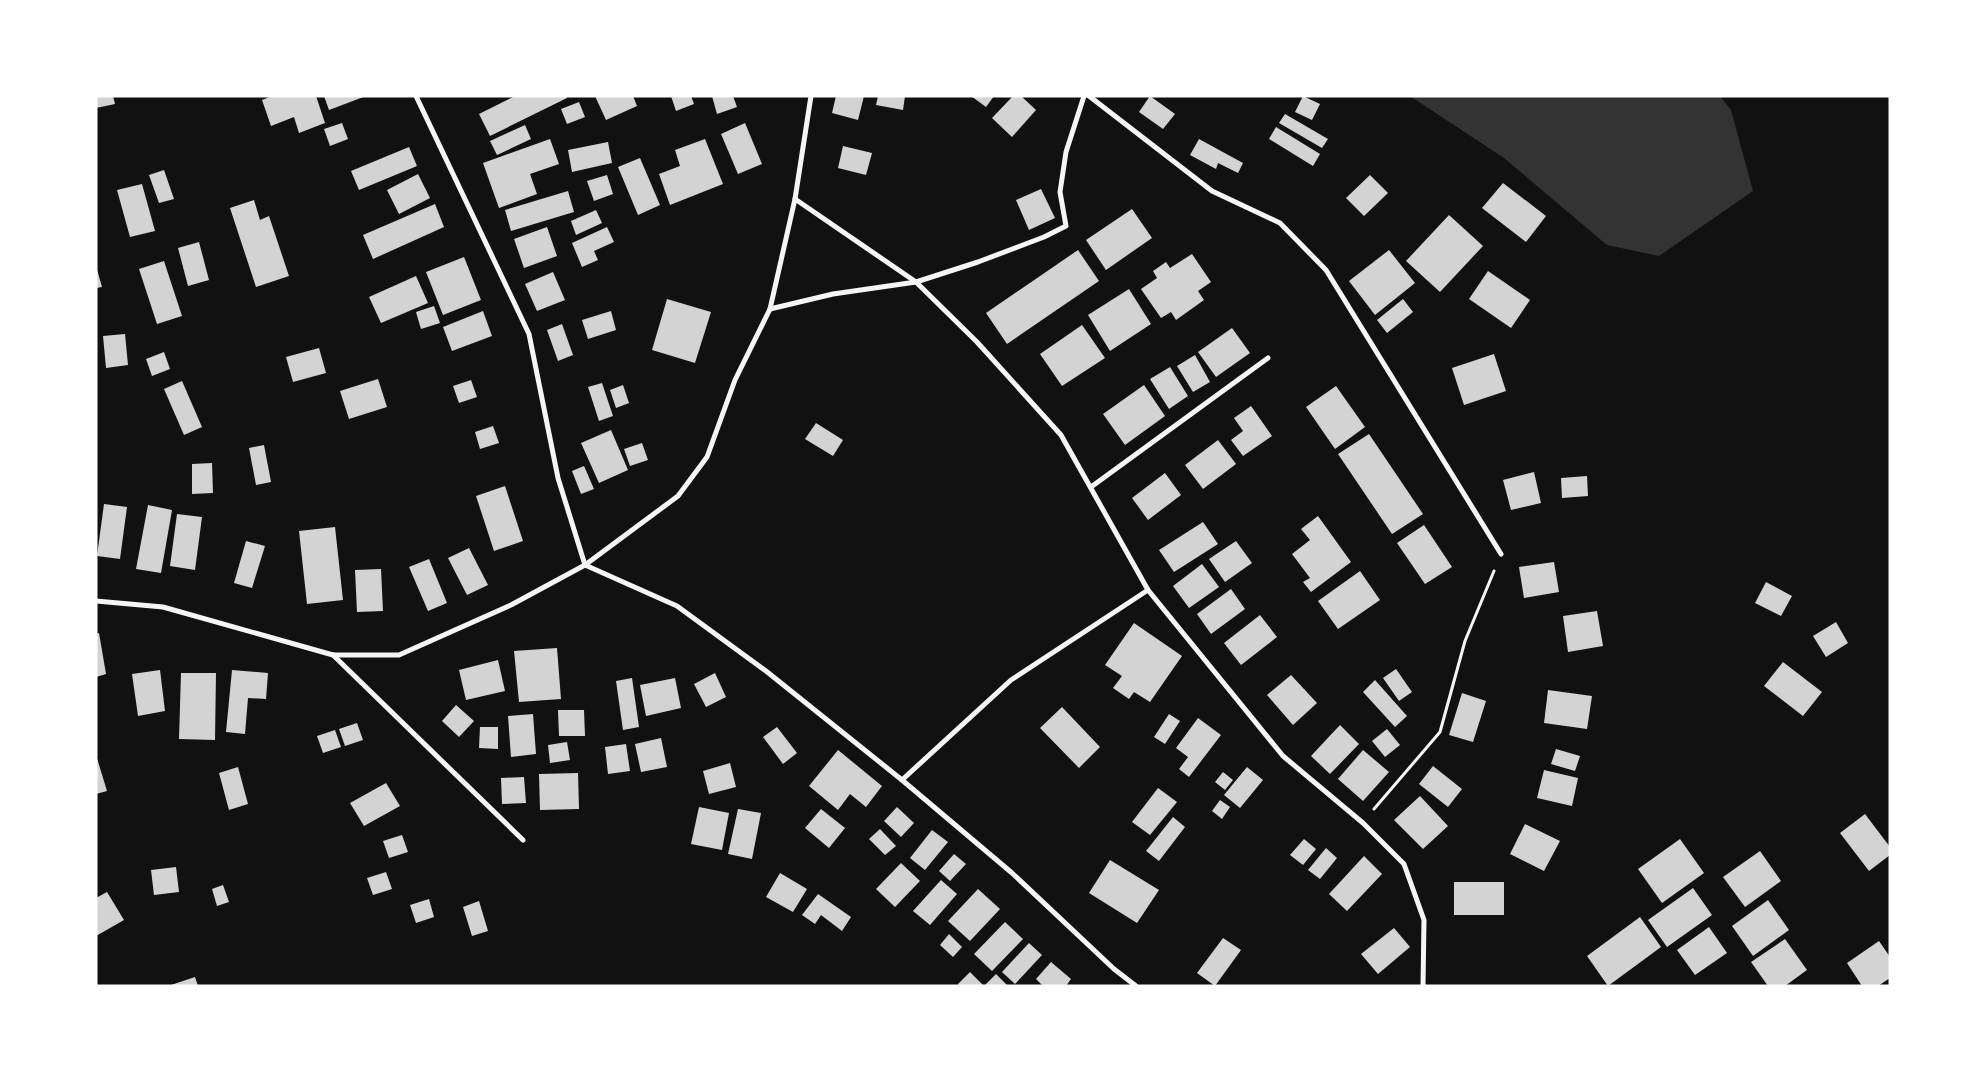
<svg xmlns="http://www.w3.org/2000/svg" width="1986" height="1082" viewBox="0 0 1986 1082" font-family="Jost,sans-serif">
  <rect width="100%" height="100%" fill="#111"/>
  <polygon fill="#333" points="1410,96 1720,96 1731,110 1753,191 1659,256 1607,245 1504,158"/>
  <g fill="#d3d3d3">
    <polygon points="96,96 113,96 115,104 96,108"/>
    <polygon points="272,96 316,96 325,123 299,133 294,117 271,126 262,100"/>
    <polygon points="324,96 366,96 329,110"/>
    <polygon points="515,96 566,96 567,98 490,136 479,114"/>
    <polygon points="595,96 633,96 637,106 606,120"/>
    <polygon points="671,96 691,96 694,104 676,111"/>
    <polygon points="712,96 733,96 737,107 717,114"/>
    <polygon points="836,96 864,96 858,120 832,113"/>
    <polygon points="878,96 905,96 903,110 876,105"/>
    <polygon points="971,96 994,96 986,107"/>
    <polygon points="1013,96 1021,96 1036,110 1012,137 992,118"/>
    <polygon points="1150,96 1175,114 1163,129 1139,112"/>
    <polygon points="1303,96 1320,104 1312,120 1295,112"/>
    <polygon points="579,102 585,117 567,124 561,109"/>
    <polygon points="1285,114 1328,139 1322,148 1279,123"/>
    <polygon points="342,123 348,139 330,146 324,129"/>
    <polygon points="745,123 762,164 738,174 721,134"/>
    <polygon points="525,125 531,139 497,155 490,141"/>
    <polygon points="1276,127 1320,154 1313,166 1269,139"/>
    <polygon points="550,139 559,164 530,174 537,194 499,208 483,163"/>
    <polygon points="705,139 723,184 670,205 659,174 680,166 675,150"/>
    <polygon points="1199,139 1243,163 1238,173 1218,163 1216,169 1190,155"/>
    <polygon points="608,142 612,163 572,172 568,150"/>
    <polygon points="843,146 872,153 866,175 838,168"/>
    <polygon points="409,147 417,166 359,190 351,171"/>
    <polygon points="640,158 660,205 638,215 618,167"/>
    <polygon points="164,170 174,199 159,203 149,175"/>
    <polygon points="418,174 430,198 399,214 387,190"/>
    <polygon points="607,175 613,194 594,201 587,181"/>
    <polygon points="1370,175 1388,193 1364,216 1346,198"/>
    <polygon points="1503,183 1546,216 1526,242 1482,208"/>
    <polygon points="142,184 155,231 130,237 117,190"/>
    <polygon points="1041,189 1055,218 1029,230 1016,200"/>
    <polygon points="568,191 574,212 511,231 505,210"/>
    <polygon points="254,200 260,220 269,216 289,276 256,287 230,208"/>
    <polygon points="435,204 444,227 373,259 363,235"/>
    <polygon points="1132,209 1152,238 1106,270 1086,240"/>
    <polygon points="596,210 602,223 576,235 571,221"/>
    <polygon points="1449,215 1483,246 1440,292 1406,261"/>
    <polygon points="547,227 557,256 524,268 514,239"/>
    <polygon points="607,227 614,242 594,251 598,260 582,267 572,243"/>
    <polygon points="199,242 209,280 188,286 178,248"/>
    <polygon points="1078,250 1099,281 1007,344 986,313"/>
    <polygon points="1389,250 1415,283 1375,315 1349,281"/>
    <polygon points="1192,254 1211,282 1198,291 1204,300 1176,320 1171,312 1161,318 1141,289 1157,278 1153,271 1166,262 1170,268"/>
    <polygon points="464,257 481,300 443,315 426,272"/>
    <polygon points="164,261 182,316 157,324 139,269"/>
    <polygon points="96,266 102,287 96,288"/>
    <polygon points="1488,271 1530,300 1511,328 1469,299"/>
    <polygon points="553,272 565,300 537,311 525,284"/>
    <polygon points="416,276 428,303 381,323 369,297"/>
    <polygon points="1129,289 1151,324 1110,351 1088,315"/>
    <polygon points="667,299 711,312 695,363 652,350"/>
    <polygon points="1403,299 1413,312 1387,333 1377,320"/>
    <polygon points="434,306 440,323 421,329 416,312"/>
    <polygon points="483,311 492,336 452,351 443,327"/>
    <polygon points="611,311 616,330 588,339 582,320"/>
    <polygon points="562,324 573,355 558,361 547,330"/>
    <polygon points="1082,325 1105,358 1062,386 1040,354"/>
    <polygon points="1232,328 1250,353 1216,377 1198,352"/>
    <polygon points="125,334 128,365 106,368 103,336"/>
    <polygon points="319,348 326,373 293,382 286,357"/>
    <polygon points="164,352 170,369 152,376 146,359"/>
    <polygon points="1494,354 1506,391 1464,405 1452,368"/>
    <polygon points="1195,355 1210,382 1193,392 1177,366"/>
    <polygon points="1170,367 1188,396 1169,409 1150,379"/>
    <polygon points="378,379 387,407 349,419 340,391"/>
    <polygon points="471,380 477,397 459,403 453,386"/>
    <polygon points="182,381 202,427 184,435 164,389"/>
    <polygon points="602,383 613,416 599,421 588,387"/>
    <polygon points="623,385 629,403 616,408 610,390"/>
    <polygon points="1144,385 1165,416 1125,445 1103,414"/>
    <polygon points="1336,386 1365,427 1335,449 1306,407"/>
    <polygon points="1251,406 1272,436 1243,456 1231,440 1243,431 1234,418"/>
    <polygon points="816,423 843,440 833,456 805,439"/>
    <polygon points="493,426 499,443 480,449 475,432"/>
    <polygon points="611,430 628,470 599,483 581,443"/>
    <polygon points="1369,434 1423,514 1392,534 1338,454"/>
    <polygon points="1218,440 1236,464 1203,489 1185,465"/>
    <polygon points="642,443 648,460 630,466 624,449"/>
    <polygon points="264,445 271,482 256,485 249,448"/>
    <polygon points="212,463 213,493 192,494 192,464"/>
    <polygon points="584,466 594,489 581,494 572,471"/>
    <polygon points="1534,472 1541,503 1511,510 1503,480"/>
    <polygon points="1165,473 1181,495 1148,520 1132,498"/>
    <polygon points="1587,476 1588,496 1562,498 1561,478"/>
    <polygon points="505,486 523,541 494,551 476,496"/>
    <polygon points="104,504 127,507 120,559 97,556"/>
    <polygon points="148,505 172,510 161,573 136,569"/>
    <polygon points="177,514 202,517 195,570 170,566"/>
    <polygon points="1318,516 1351,562 1311,592 1303,582 1310,578 1292,554 1310,540 1301,529"/>
    <polygon points="1203,522 1218,544 1174,572 1159,550"/>
    <polygon points="1424,525 1452,567 1425,584 1397,543"/>
    <polygon points="335,527 343,600 307,604 299,531"/>
    <polygon points="246,541 265,546 252,588 234,583"/>
    <polygon points="1236,541 1252,563 1225,582 1209,559"/>
    <polygon points="469,548 488,585 467,595 448,558"/>
    <polygon points="429,559 447,603 428,611 409,567"/>
    <polygon points="1554,562 1559,592 1524,598 1519,567"/>
    <polygon points="1202,564 1219,587 1189,608 1173,586"/>
    <polygon points="381,569 383,611 357,612 355,570"/>
    <polygon points="1360,571 1380,600 1338,629 1318,601"/>
    <polygon points="1766,582 1792,596 1781,616 1755,603"/>
    <polygon points="1231,589 1245,609 1211,634 1197,614"/>
    <polygon points="1597,611 1603,646 1568,652 1563,616"/>
    <polygon points="1260,615 1277,637 1241,665 1224,643"/>
    <polygon points="1836,622 1848,643 1826,657 1813,636"/>
    <polygon points="1134,623 1182,656 1150,702 1134,692 1129,699 1113,688 1122,676 1105,665"/>
    <polygon points="99,633 106,674 96,677 96,634"/>
    <polygon points="557,648 561,699 519,702 514,651"/>
    <polygon points="498,660 505,691 466,700 459,670"/>
    <polygon points="1783,662 1822,692 1803,716 1764,686"/>
    <polygon points="1396,669 1412,692 1399,701 1383,678"/>
    <polygon points="160,670 165,711 138,716 132,674"/>
    <polygon points="232,670 268,673 266,699 248,698 245,734 226,732"/>
    <polygon points="181,673 216,673 215,740 179,739"/>
    <polygon points="715,673 726,697 706,707 694,684"/>
    <polygon points="1291,675 1317,703 1293,725 1267,695"/>
    <polygon points="632,678 639,727 623,730 616,681"/>
    <polygon points="675,678 681,708 646,716 640,685"/>
    <polygon points="1375,680 1407,716 1395,727 1363,692"/>
    <polygon points="1548,690 1592,696 1587,729 1544,723"/>
    <polygon points="1462,693 1486,701 1473,742 1449,735"/>
    <polygon points="456,705 474,721 459,737 442,721"/>
    <polygon points="1062,707 1100,747 1079,768 1040,728"/>
    <polygon points="558,710 584,710 585,736 559,736"/>
    <polygon points="533,714 536,754 511,757 508,716"/>
    <polygon points="1169,714 1180,721 1165,744 1154,737"/>
    <polygon points="1198,718 1221,735 1189,777 1179,769 1188,757 1176,748"/>
    <polygon points="357,723 363,740 345,746 339,729"/>
    <polygon points="1340,725 1359,744 1330,774 1311,756"/>
    <polygon points="480,727 498,727 498,749 479,748"/>
    <polygon points="777,727 797,753 783,764 763,737"/>
    <polygon points="1387,729 1400,745 1385,757 1372,741"/>
    <polygon points="335,730 341,747 323,753 317,736"/>
    <polygon points="661,738 667,767 641,772 635,744"/>
    <polygon points="567,742 570,760 550,763 548,745"/>
    <polygon points="626,744 630,771 608,774 605,747"/>
    <polygon points="1556,749 1580,756 1575,771 1551,764"/>
    <polygon points="838,750 882,786 866,807 850,794 838,810 809,786"/>
    <polygon points="1363,750 1389,772 1363,801 1338,779"/>
    <polygon points="96,755 107,791 96,794"/>
    <polygon points="730,763 736,787 709,794 703,771"/>
    <polygon points="1433,766 1462,789 1448,807 1419,784"/>
    <polygon points="238,767 248,804 229,810 219,773"/>
    <polygon points="1247,767 1263,780 1240,808 1224,795"/>
    <polygon points="1544,770 1578,778 1572,806 1537,798"/>
    <polygon points="1223,772 1233,780 1225,790 1215,782"/>
    <polygon points="578,773 579,809 540,810 539,774"/>
    <polygon points="524,777 526,803 502,804 501,778"/>
    <polygon points="386,783 400,806 364,826 350,803"/>
    <polygon points="1158,788 1177,802 1150,835 1132,822"/>
    <polygon points="1420,796 1448,826 1423,849 1394,820"/>
    <polygon points="1220,800 1230,807 1222,819 1212,811"/>
    <polygon points="699,807 729,813 722,850 691,844"/>
    <polygon points="897,807 914,823 901,837 884,821"/>
    <polygon points="738,809 761,813 752,859 728,854"/>
    <polygon points="821,809 845,828 829,848 805,828"/>
    <polygon points="1865,814 1890,847 1890,855 1869,871 1840,833"/>
    <polygon points="1173,817 1185,827 1159,861 1146,851"/>
    <polygon points="1525,824 1560,841 1544,871 1510,854"/>
    <polygon points="880,829 896,846 885,855 869,839"/>
    <polygon points="932,830 948,842 925,870 910,858"/>
    <polygon points="402,835 408,852 389,858 383,841"/>
    <polygon points="1304,839 1316,849 1303,865 1290,855"/>
    <polygon points="1680,839 1704,873 1662,903 1638,869"/>
    <polygon points="1326,848 1337,858 1320,879 1308,870"/>
    <polygon points="1760,851 1781,881 1745,907 1723,877"/>
    <polygon points="954,854 966,864 950,881 939,871"/>
    <polygon points="1364,856 1382,874 1347,911 1329,894"/>
    <polygon points="1110,860 1159,890 1137,923 1089,893"/>
    <polygon points="901,863 920,881 895,907 876,889"/>
    <polygon points="176,867 179,892 154,895 151,870"/>
    <polygon points="386,872 392,889 373,895 367,878"/>
    <polygon points="780,873 807,889 793,912 766,897"/>
    <polygon points="941,880 957,894 930,925 913,911"/>
    <rect x="1454" y="882" width="50" height="33"/>
    <polygon points="223,885 229,902 217,906 212,889"/>
    <polygon points="1693,888 1712,915 1667,947 1648,920"/>
    <polygon points="978,889 1000,909 970,941 948,921"/>
    <polygon points="107,892 124,920 96,936 96,898"/>
    <polygon points="818,894 851,917 842,931 821,915 815,924 802,915"/>
    <polygon points="429,899 434,917 416,923 410,905"/>
    <polygon points="1768,900 1789,930 1753,956 1732,926"/>
    <polygon points="479,901 488,931 472,936 463,907"/>
    <polygon points="1640,917 1661,947 1608,986 1587,956"/>
    <polygon points="1005,922 1023,939 992,971 974,954"/>
    <polygon points="1709,927 1727,953 1695,975 1677,950"/>
    <polygon points="1394,928 1410,947 1378,974 1361,954"/>
    <polygon points="949,934 962,947 953,957 940,945"/>
    <polygon points="1223,938 1241,950 1215,986 1197,973"/>
    <polygon points="1785,939 1807,970 1785,986 1768,986 1751,962"/>
    <polygon points="1879,941 1890,957 1890,978 1878,986 1862,986 1847,963"/>
    <polygon points="1029,943 1042,955 1015,984 1002,972"/>
    <polygon points="1051,962 1071,979 1066,986 1043,986 1036,979"/>
    <polygon points="970,972 984,986 996,974 1008,986 960,986 958,984"/>
    <polygon points="195,977 198,986 171,986 171,985"/>
  </g>
  <g fill="none" stroke-linecap="round" stroke-linejoin="round">
    <polyline stroke="#f5f5f5" stroke-width="3" points="1374,809 1440,732 1465,641 1494,571"/>
    <g stroke="#f5f5f5" stroke-width="5">
      <polyline points="416,96 529,334 558,478 585,565 677,606 766,671 902,780 1012,873 1114,969 1136,986"/>
      <polyline points="1089,96 1212,191 1280,223 1326,270 1501,554"/>
      <polyline points="795,199 916,282 977,342 1061,435 1148,590 1283,756 1363,823 1404,864 1424,920 1423,986"/>
      <polyline points="770,309 833,294 916,282 978,262 1044,237 1066,226 1060,192 1066,152 1084,96"/>
      <polyline points="1091,487 1268,358"/>
      <polyline points="96,601 163,607 333,655 399,655 511,605 585,565 678,496 707,457 735,380 770,309 795,199 811,96"/>
      <polyline points="333,655 523,840"/>
      <polyline points="902,780 1011,680 1148,590"/>
    </g>
  </g>
  <rect width="1986" height="1082" fill="none" stroke="#ffffff" stroke-width="195"/>
</svg>
